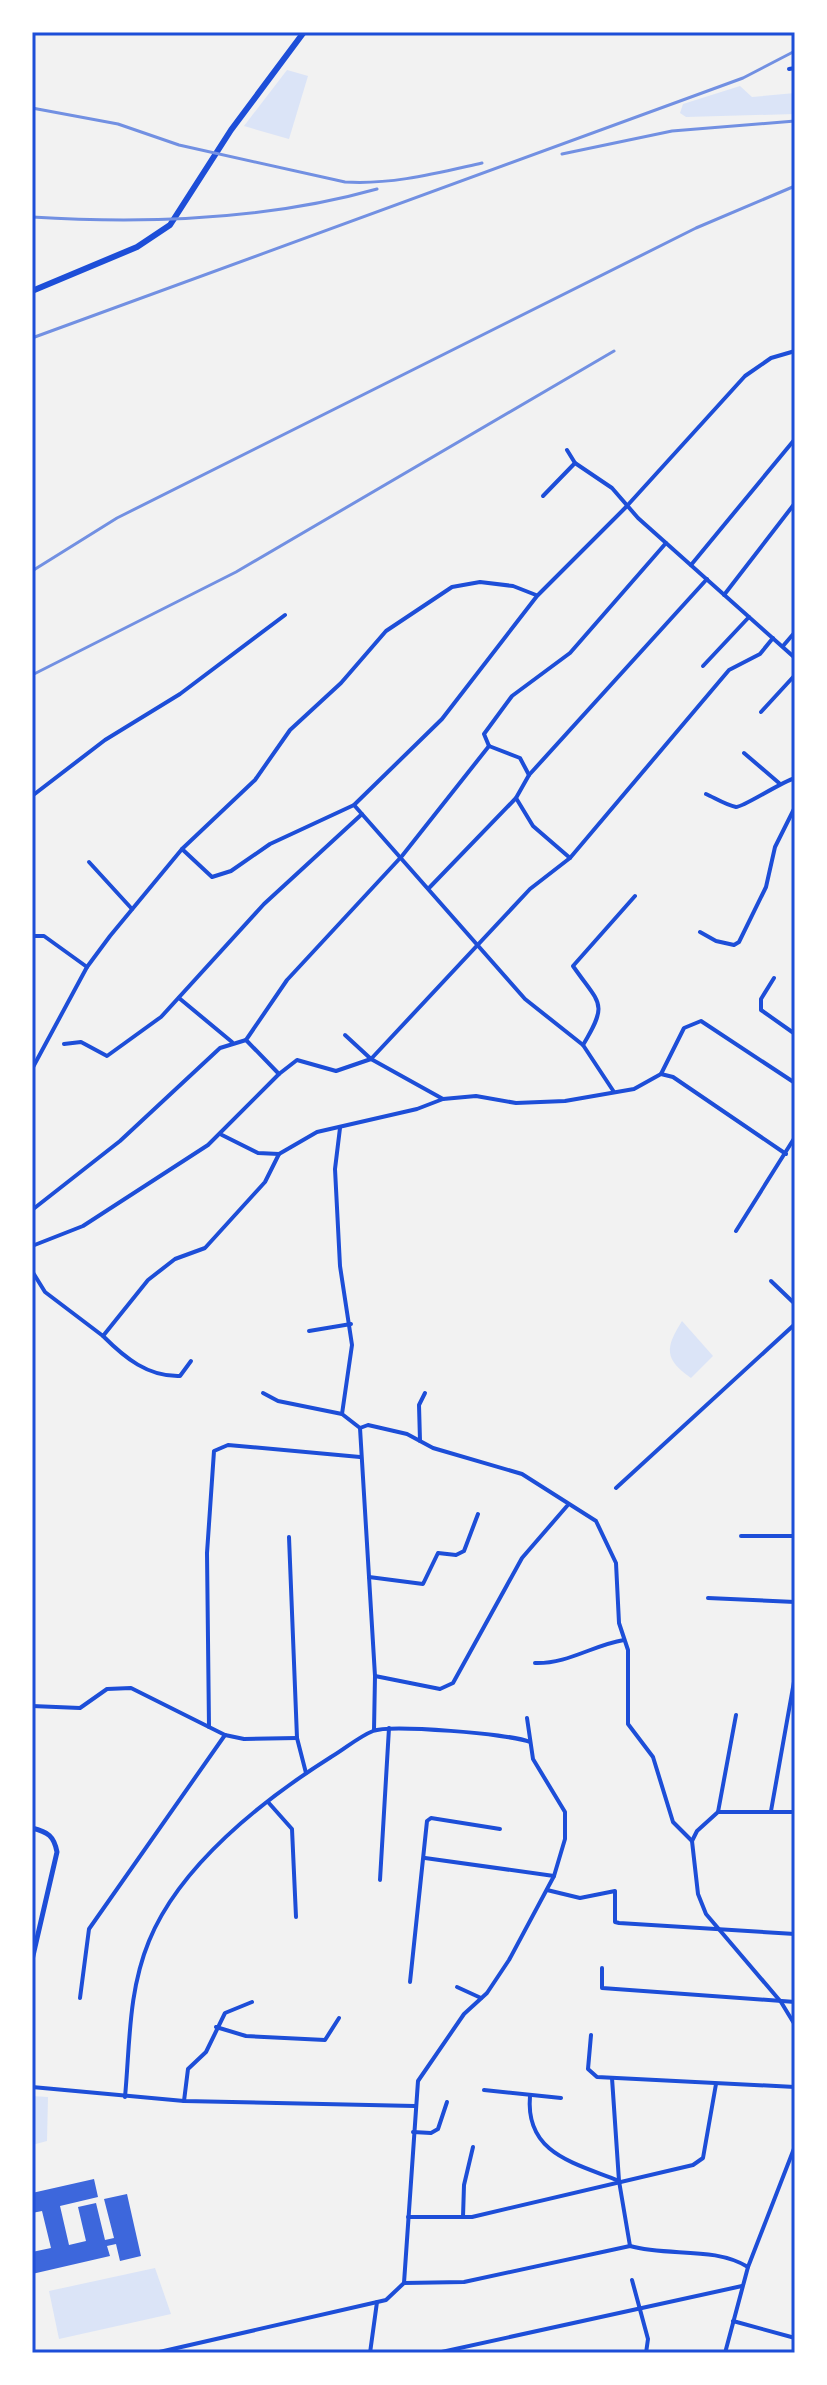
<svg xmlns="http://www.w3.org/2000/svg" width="827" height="2385" viewBox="0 0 827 2385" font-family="Lato,sans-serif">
  <rect width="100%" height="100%" fill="#f2f2f2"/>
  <g fill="#dbe4f7">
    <polygon points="287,70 308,76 289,139 244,126"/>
    <polygon points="740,86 752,97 795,93 795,114 686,117 680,113 683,104"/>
    <path d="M682 1321 713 1356 691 1378C664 1359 665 1348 682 1321Z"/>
    <polygon points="32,2096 48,2097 47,2141 32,2145"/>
    <polygon points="155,2268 171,2314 59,2339 49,2291"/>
  </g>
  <polygon fill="#3d67dc" points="94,2179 98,2197 60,2206 69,2245 86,2241 78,2207 96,2203 105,2240 114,2238 104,2199 127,2194 141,2256 120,2261 116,2244 107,2246 110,2256 32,2274 32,2252 51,2248 42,2211 32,2213 32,2193"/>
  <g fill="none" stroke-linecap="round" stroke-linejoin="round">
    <g stroke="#1d4ed8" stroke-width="4">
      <polyline points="789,69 795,68"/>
      <polyline points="567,450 575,463 612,488 638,518 795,658"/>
      <polyline points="543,496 575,463"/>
      <polyline points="691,565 795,439"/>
      <polyline points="724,595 795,503"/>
      <polyline points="783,646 795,632"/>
      <polyline points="703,666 749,617"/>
      <polyline points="761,712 795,675"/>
      <polyline points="489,746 484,734 512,696 570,653 666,543"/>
      <polyline points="489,746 520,758 529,775"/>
      <polyline points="744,753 779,783"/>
      <path d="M706 794C715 798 726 805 736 807 742 808 781 782 795 778"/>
      <polyline points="32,796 105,740 180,694 285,615"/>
      <polyline points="516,798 533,826 570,858"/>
      <polyline points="354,805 525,999 583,1045 614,1092"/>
      <polyline points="182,849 212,877 231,871 270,844 354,805 442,719 537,596 626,507 745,376 771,358 795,351"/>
      <polyline points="89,862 132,909"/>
      <polyline points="430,887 516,798 529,775 707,579"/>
      <polyline points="700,932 716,941 734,945 739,942 766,887 775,847 795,807"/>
      <polyline points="32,936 44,936 87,967"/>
      <polyline points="774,978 761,999 761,1010 795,1034"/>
      <polyline points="179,998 232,1042"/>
      <polyline points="345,1035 371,1059 443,1099"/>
      <polyline points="64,1044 81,1042 107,1056 161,1017 264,904 362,814"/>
      <path d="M583 1045C609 1002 600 1005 573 966L635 896"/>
      <polyline points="32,1069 87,967 110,936 182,849 255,780 290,730 341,683 386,631 452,587 480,582 513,586 536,595"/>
      <polyline points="279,1074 297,1060 336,1071 371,1059 530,889 570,858 729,670 760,654 773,638"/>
      <polyline points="661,1074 684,1028 701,1021 795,1083"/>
      <polyline points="340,1128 335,1169 340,1266 352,1345 342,1414 360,1428 368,1425 407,1434 433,1448 522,1474 596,1521 616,1563 619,1623 628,1650 628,1724 653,1757 673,1822 692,1841 698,1894 706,1914 781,2002 795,2025"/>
      <polyline points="222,1135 258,1153 279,1154 317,1132 417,1109 443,1099 476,1096 516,1103 565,1101 634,1089 661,1074 673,1077 786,1154"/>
      <polyline points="32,1210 120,1141 220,1048 246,1040"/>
      <polyline points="736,1231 795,1137"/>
      <polyline points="32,1246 83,1226 208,1145 279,1074 246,1040 287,980 402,856 489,746"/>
      <polyline points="32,1271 45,1292 103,1336 148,1280 175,1259 205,1248 265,1182 279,1154"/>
      <polyline points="771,1281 795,1304"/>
      <polyline points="309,1331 351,1324"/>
      <path d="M103 1336C125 1358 148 1377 180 1376L191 1361"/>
      <polyline points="263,1393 278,1401 342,1414"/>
      <polyline points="360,1428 375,1676 374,1730"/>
      <polyline points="420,1441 419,1405 425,1393"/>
      <polyline points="616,1488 795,1324"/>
      <polyline points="741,1536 795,1536"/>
      <polyline points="289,1537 297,1738 306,1773"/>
      <polyline points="369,1577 423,1584 438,1553 456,1555 464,1551 478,1514"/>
      <polyline points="708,1598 795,1602"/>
      <path d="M535 1663C568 1664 593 1645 624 1640"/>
      <polyline points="375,1676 440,1689 453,1683 522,1558 567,1506"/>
      <polyline points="32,1706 80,1708 107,1689 131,1688 225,1735 244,1739 297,1738"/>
      <polyline points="209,1727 207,1553 214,1451 228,1445 360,1457"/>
      <polyline points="268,1802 292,1829 296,1917"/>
      <polyline points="771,1811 795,1676"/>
      <polyline points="718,1812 736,1715"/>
      <polyline points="692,1841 697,1831 718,1812 795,1812"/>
      <polyline points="425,1858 554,1876"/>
      <polyline points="380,1880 389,1728"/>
      <polyline points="547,1890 580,1898 615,1891 615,1922 619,1923 795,1934"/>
      <polyline points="602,1968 602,1988 795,2002"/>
      <polyline points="410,1982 427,1821 431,1818 500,1829"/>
      <polyline points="457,1987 481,1998"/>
      <polyline points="80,1998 89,1929 225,1735"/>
      <polyline points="216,2027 246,2036 325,2040 339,2018"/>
      <polyline points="591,2035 588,2069 597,2077 795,2087"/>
      <polyline points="612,2078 619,2181 630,2246"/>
      <polyline points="32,2087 184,2101 415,2106"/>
      <polyline points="484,2090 561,2098"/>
      <path d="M530 2096C525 2154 575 2163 619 2181"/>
      <path d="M125 2097C130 2044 128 1992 149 1941 180 1865 263 1800 331 1757 345 1749 358 1737 373 1731 390 1724 511 1734 530 1742"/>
      <polyline points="184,2101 188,2069 206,2052 225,2013 252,2002"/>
      <polyline points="413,2132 431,2133 438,2129 447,2102"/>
      <polyline points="408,2217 472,2217 693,2165 703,2158 716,2084"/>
      <polyline points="463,2217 464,2185 473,2147"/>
      <polyline points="632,2280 648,2339 646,2353"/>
      <path d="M404 2283 464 2282 630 2246C668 2257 714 2246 748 2267"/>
      <polyline points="733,2321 795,2338"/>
      <polyline points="155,2353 386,2300 404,2283 418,2081 464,2014 487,1993 509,1960 554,1876 565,1839 565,1812 533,1759 527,1718"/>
      <polyline points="370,2353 377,2302"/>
      <polyline points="437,2353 742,2286"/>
      <polyline points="725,2353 748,2267 795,2146"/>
    </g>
    <path stroke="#1d4ed8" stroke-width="5" d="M32 1828C48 1832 54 1836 57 1852L32 1960"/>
    <polyline stroke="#1d4ed8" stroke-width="6" points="32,291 137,247 170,225 231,130 304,32"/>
    <g stroke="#7290e2" stroke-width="3">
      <path d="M32 108 118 124 179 145 345 182C392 185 437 173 482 163"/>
      <polyline points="562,154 672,131 795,121"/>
      <path d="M32 217C145 224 267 220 377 189"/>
      <polyline points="32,338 743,78 795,51"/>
      <polyline points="32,571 117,518 696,228 795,186"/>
      <polyline points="32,675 236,572 614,351"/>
    </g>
  </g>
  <rect width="827" height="2385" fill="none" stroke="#ffffff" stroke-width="68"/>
  <rect x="34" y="34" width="759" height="2317" fill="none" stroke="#1d4ed8" stroke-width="3"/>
</svg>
